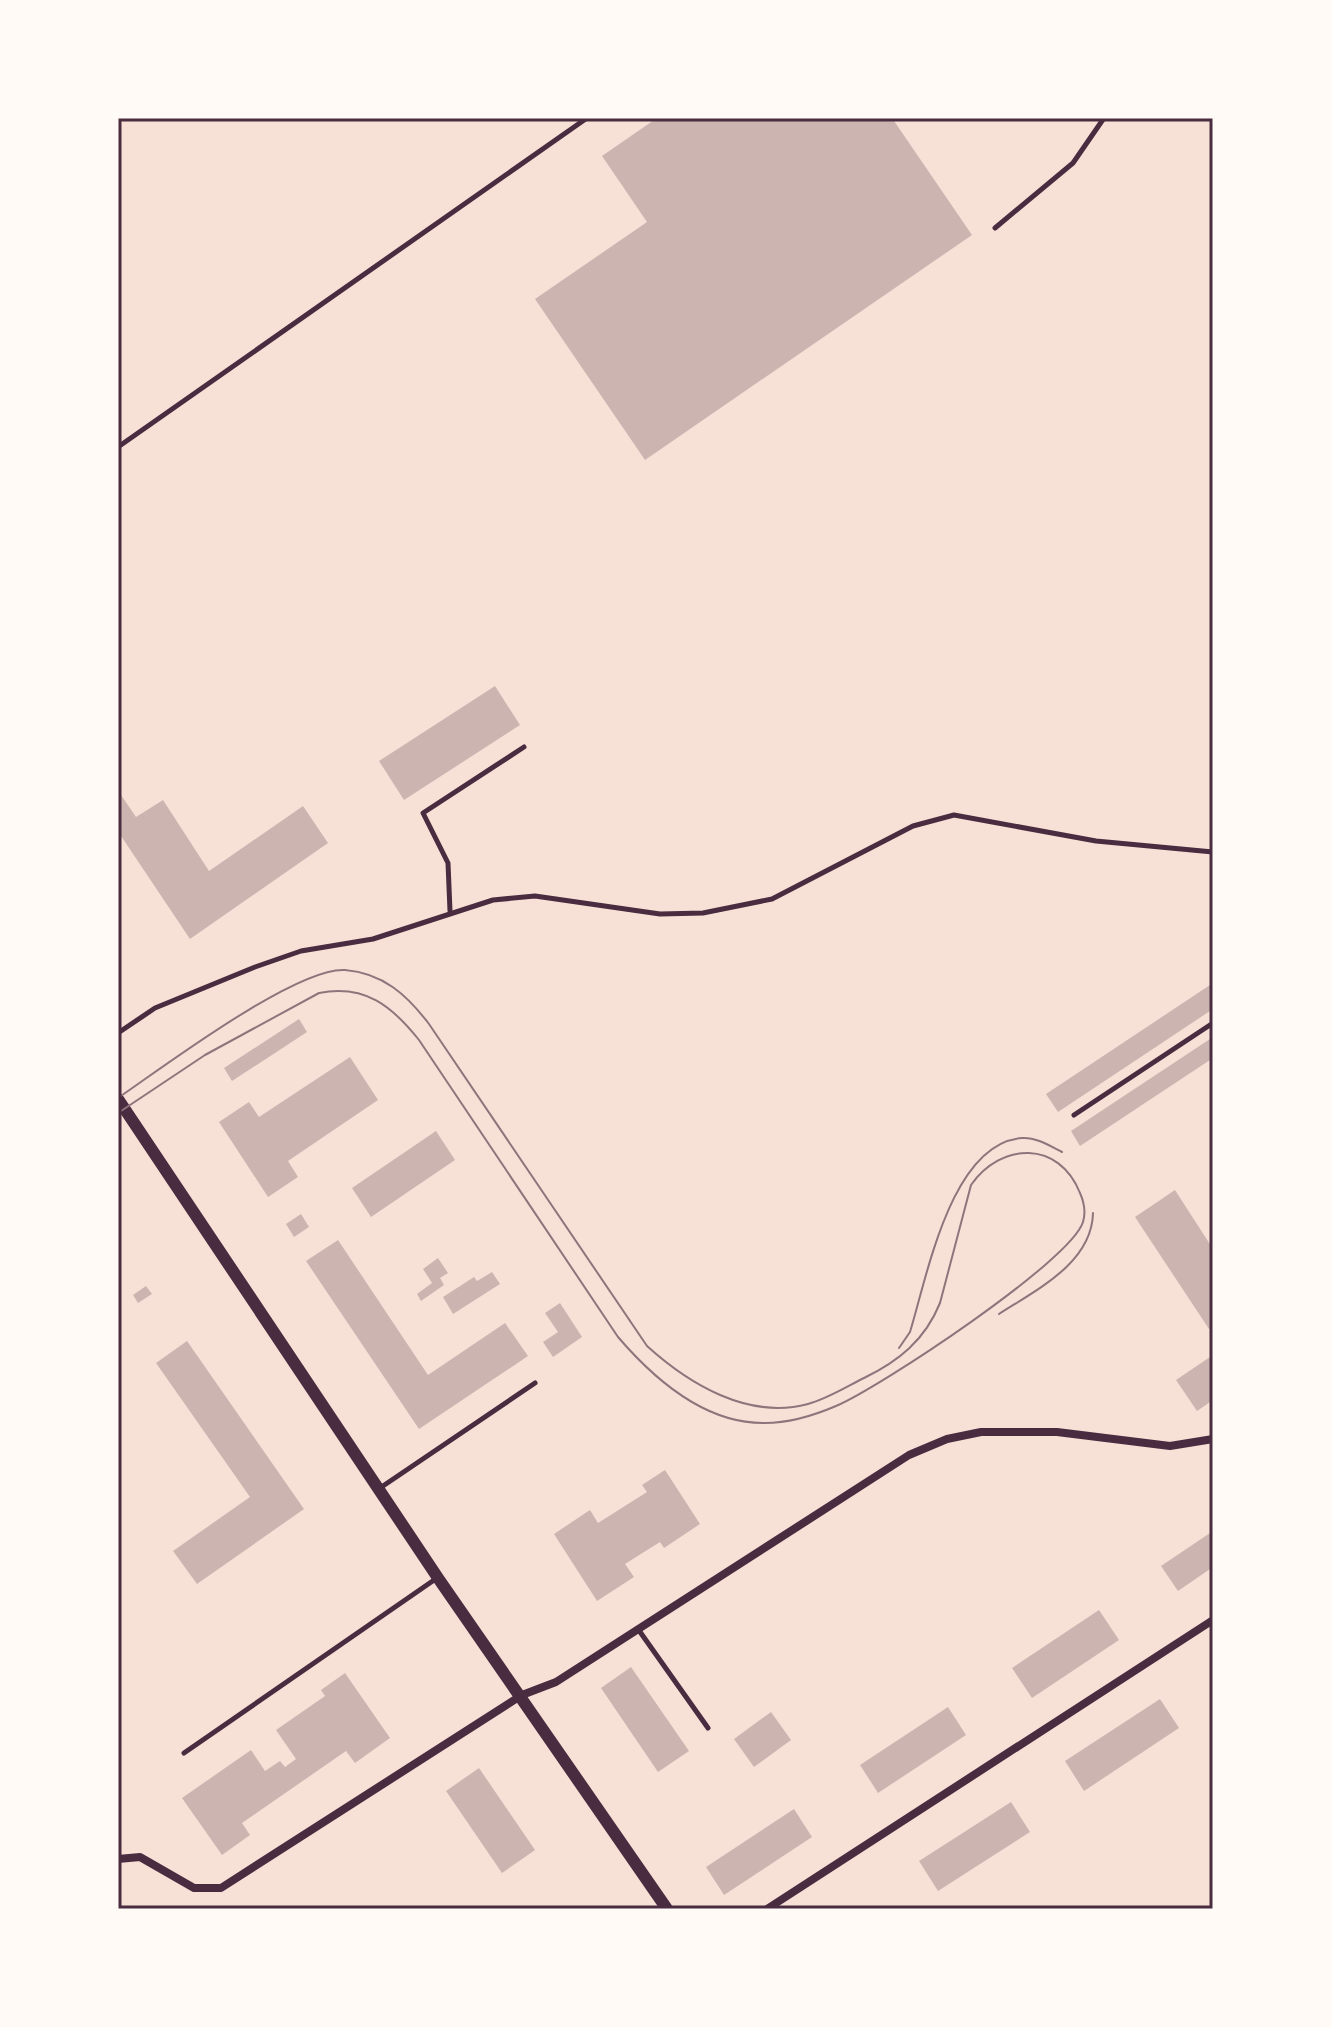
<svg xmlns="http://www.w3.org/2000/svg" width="1331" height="2027" viewBox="0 0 1331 2027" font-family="'Fira Sans Condensed',sans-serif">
  <rect width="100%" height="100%" fill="#f7e1d7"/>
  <g fill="#ccb4b1">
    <polygon points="657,118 892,118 972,235 645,460 535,299 647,222 602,156"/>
    <polygon points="495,686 520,725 404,800 379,761"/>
    <polygon points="121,795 136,817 163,800 209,871 303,806 328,843 190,939 121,836 118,837"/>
    <polygon points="1213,983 1213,1009 1058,1112 1046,1094"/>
    <polygon points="299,1019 307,1032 232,1081 224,1068"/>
    <polygon points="1213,1037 1213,1058 1080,1146 1071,1131"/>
    <polygon points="350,1057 378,1100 288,1161 298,1177 268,1197 219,1122 249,1102 259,1117"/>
    <polygon points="436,1131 455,1160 371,1217 352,1188"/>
    <polygon points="1175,1190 1213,1249 1213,1327 1209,1329 1135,1217"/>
    <polygon points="301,1214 309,1227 294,1237 286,1224"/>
    <polygon points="338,1240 428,1375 505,1323 528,1356 419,1429 306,1261"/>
    <polygon points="438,1258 448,1273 440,1278 444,1285 421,1301 417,1294 432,1283 423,1269"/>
    <polygon points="492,1272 500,1284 453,1314 443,1297 474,1277 477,1281"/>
    <polygon points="146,1286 152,1294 138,1303 133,1295"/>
    <polygon points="560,1303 582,1337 553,1357 543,1342 558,1332 545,1313"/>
    <polygon points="187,1341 304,1509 197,1584 173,1551 250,1497 156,1363"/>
    <polygon points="1213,1355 1213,1400 1197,1411 1176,1380"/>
    <polygon points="665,1470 700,1524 664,1548 660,1542 625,1564 634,1577 597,1601 554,1534 590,1510 598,1523 647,1492 642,1485"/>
    <polygon points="1213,1531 1213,1567 1178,1591 1161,1566"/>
    <polygon points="1099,1610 1119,1640 1032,1698 1012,1668"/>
    <polygon points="631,1667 689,1751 658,1772 601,1688"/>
    <polygon points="345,1673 390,1738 355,1763 346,1751 242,1823 250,1835 222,1855 182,1798 251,1750 265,1771 280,1761 285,1767 296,1759 276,1730 325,1696 321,1690"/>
    <polygon points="1160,1699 1179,1728 1084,1791 1065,1761"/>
    <polygon points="948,1707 966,1735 878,1793 860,1765"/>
    <polygon points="771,1712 791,1740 754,1767 734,1739"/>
    <polygon points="479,1768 535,1850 502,1873 446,1791"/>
    <polygon points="1011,1802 1030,1832 938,1891 919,1861"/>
    <polygon points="794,1809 812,1837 724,1895 706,1867"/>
  </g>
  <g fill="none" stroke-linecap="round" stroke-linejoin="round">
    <g stroke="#4a2c40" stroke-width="5">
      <polyline points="995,228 1073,163 1104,118"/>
      <polyline points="118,447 587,118"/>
      <polyline points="450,911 448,863 423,813 524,747"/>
      <polyline points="118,1033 155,1008 255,967 301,951 373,939 493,900 535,896 660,914 703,913 772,899 913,826 954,815 1096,841 1213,852"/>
      <polyline points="1074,1115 1213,1023"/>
      <polyline points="380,1488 535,1383"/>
      <polyline points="638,1629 708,1728"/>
      <polyline points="184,1753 437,1578"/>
    </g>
    <g stroke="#4a2c40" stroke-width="8">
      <polyline points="118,1859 140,1857 194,1888 221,1888 522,1695 556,1682 909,1455 947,1439 981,1432 1057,1432 1170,1446 1213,1439"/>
      <polyline points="767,1909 1213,1620"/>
    </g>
    <polyline stroke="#4a2c40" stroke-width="12" points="118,1099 438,1578 667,1909"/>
    <g stroke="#8f747c" stroke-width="2">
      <path d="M118 1098C162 1068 296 967 345 970 383 973 407 995 429 1024L647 1346C689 1384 748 1420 808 1404 827 1399 846 1387 864 1378 899 1361 925 1340 940 1303L971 1185C1001 1142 1059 1140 1080 1193 1084 1202 1086 1212 1083 1222 1071 1261 879 1388 836 1406 815 1415 788 1423 765 1423 705 1424 654 1379 618 1337L419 1040C392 1006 365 984 319 993L205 1055 118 1113"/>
      <path d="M999 1314C1036 1290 1092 1263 1093 1213"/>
      <path d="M899 1348 910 1332C927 1277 951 1143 1022 1138 1036 1137 1050 1146 1062 1152"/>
    </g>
  </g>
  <rect width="1331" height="2027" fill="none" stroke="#fffaf5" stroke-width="240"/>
  <rect x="120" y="120" width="1091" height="1787" fill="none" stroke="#4a2c40" stroke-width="3"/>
</svg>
